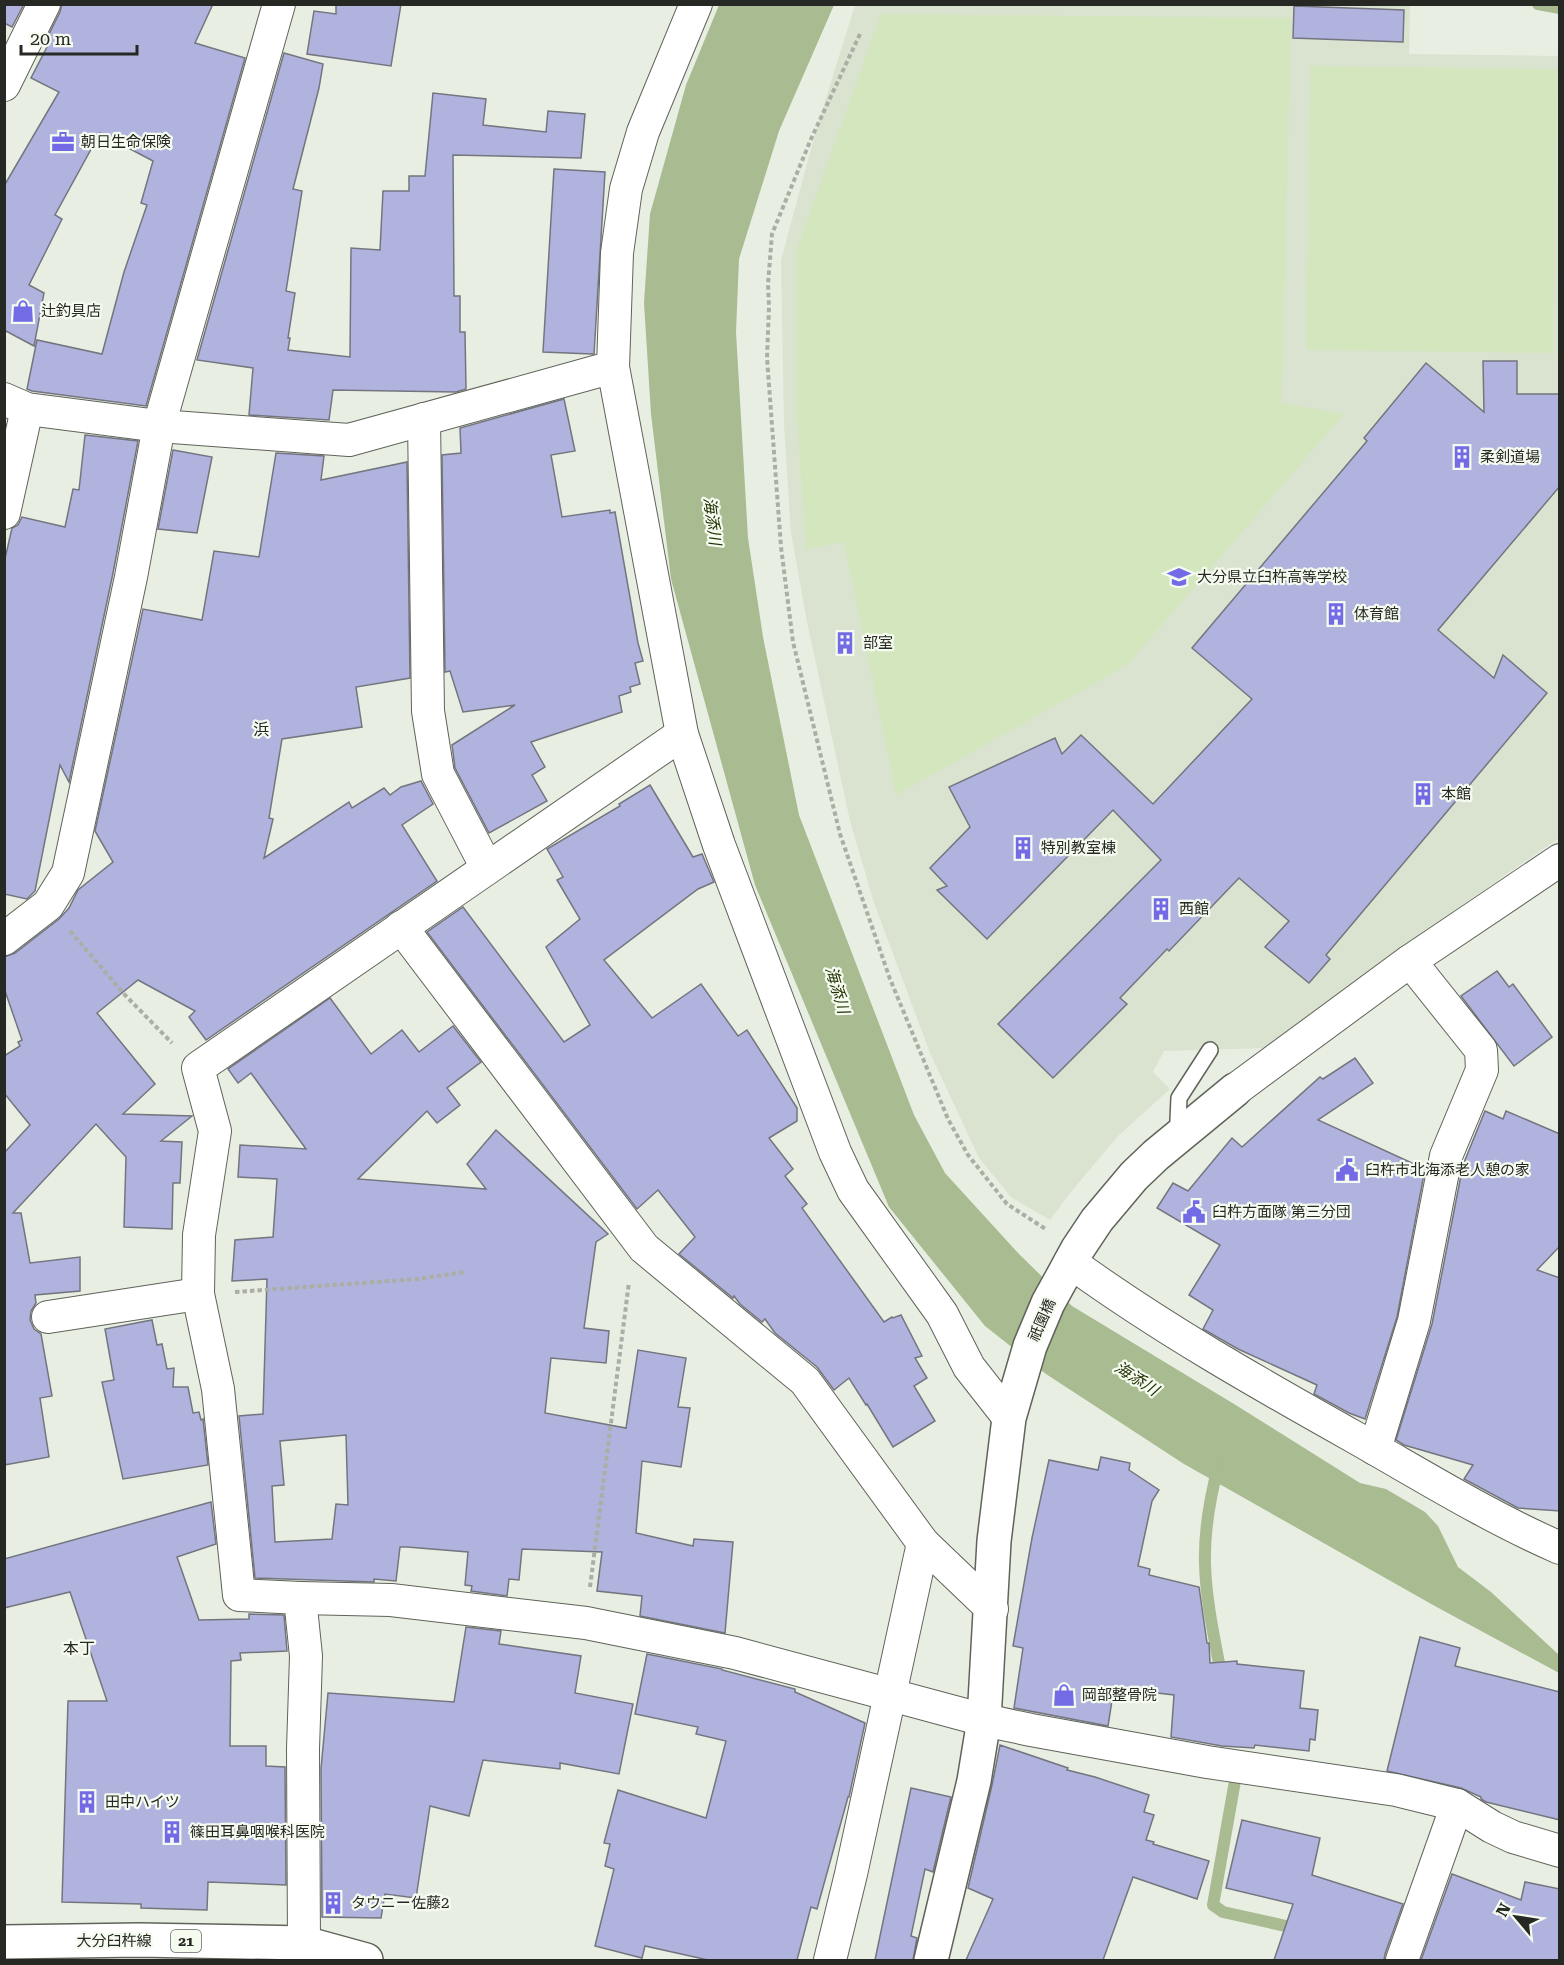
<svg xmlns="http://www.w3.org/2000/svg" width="1564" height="1965" viewBox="0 0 1564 1965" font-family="'Roboto Serif','Noto Sans JP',serif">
  <rect width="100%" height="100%" fill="#e9eee2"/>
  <polygon fill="#dae3d0" points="855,5 1410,5 1409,54 1559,56 1559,838 1423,932 1268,1048 1164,1051 1153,1072 1170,1089 1117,1137 1070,1193 1050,1220 1011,1197 979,1158 930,1053 874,903 850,821 807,622 791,533 784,424 781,260 817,127"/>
  <g fill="#d4e6be">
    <polygon points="881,14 1291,18 1282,403 1344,414 1127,665 896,795 844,542 806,549 796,403 796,251"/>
    <polygon points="1310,66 1557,69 1553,353 1306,350"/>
  </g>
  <polygon fill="#a8bb91" points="719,5 834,5 779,131 739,259 736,332 748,538 763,637 799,815 914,1115 945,1173 1019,1254 1072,1306 1234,1404 1360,1483 1386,1489 1425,1512 1438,1526 1458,1567 1491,1592 1559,1655 1559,1673 1433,1605 1184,1464 1046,1374 985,1326 889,1207 755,885 671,579 651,414 644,303 650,214 686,85"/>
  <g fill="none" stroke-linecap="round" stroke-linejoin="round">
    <g stroke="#a8bb91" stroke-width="12">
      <polyline points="1538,4 1560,8"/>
      <path d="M1218 1467C1210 1498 1204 1532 1205 1564 1206 1602 1215 1641 1222 1679"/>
      <polyline points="1235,1781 1213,1905 1223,1912 1299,1929"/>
    </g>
  </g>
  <g fill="#b0b3de" stroke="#74757f" stroke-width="1.5" fill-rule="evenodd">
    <polygon points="4,4 24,4 12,27 4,23"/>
    <polygon points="62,4 213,4 195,43 245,58 146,406 32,391 27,389 37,340 102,354 124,272 147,205 141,203 153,161 100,133 55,215 62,219 29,285 44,293 34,346 6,331 4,334 4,186 59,92 31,78 48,45 44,44 60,12"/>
    <polygon points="336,4 401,4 391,66 307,54 314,11 336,14"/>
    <polygon points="1294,6 1404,10 1403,42 1293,38"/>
    <polygon points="284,53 323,64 319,88 293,189 302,191 286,291 295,293 288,338 290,338 288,350 350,357 351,248 380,250 383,191 409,191 409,176 425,176 433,93 486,99 483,125 546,132 548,111 585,114 581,158 453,155 454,296 460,296 460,332 465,332 466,389 456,392 333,390 329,420 249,415 253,368 197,360"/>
    <polygon points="554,169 605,172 594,354 592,354 543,352"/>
    <polygon points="1483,361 1517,361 1517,394 1560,394 1560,486 1438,630 1494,678 1503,655 1547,693 1326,955 1330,959 1309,983 1265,947 1289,921 1239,878 1169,951 1167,949 1120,998 1127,1004 1053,1078 998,1024 1161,860 1113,810 987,939 937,890 947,886 930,868 970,827 949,787 1055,738 1062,754 1081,735 1153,804 1252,699 1192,648 1367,441 1364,438 1426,363 1484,412"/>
    <polygon points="564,399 575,451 551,455 562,517 610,510 610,513 615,512 638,643 643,661 635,663 640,684 630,687 631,692 619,696 622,712 531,742 545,767 532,775 547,801 489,833 455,768 452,745 515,705 463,712 450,671 445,672 442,455 461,453 460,428"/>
    <polygon points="85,435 138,441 113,573 69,782 60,765 35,891 27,899 4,894 4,563 12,528 18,525 22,517 65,527 73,489 79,490"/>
    <polygon points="173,450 212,457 197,533 158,529"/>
    <polygon points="276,453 324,456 321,480 407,462 410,678 356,687 362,727 282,739 269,818 273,819 264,858 349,802 352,808 384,788 390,795 401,787 421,781 433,804 402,825 437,881 206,1040 189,1017 195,1011 138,980 97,1013 155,1084 123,1114 192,1116 161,1141 182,1142 180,1183 173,1183 172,1229 124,1227 126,1157 96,1124 13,1213 21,1213 30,1263 80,1257 80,1291 35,1295 36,1303 31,1311 30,1320 34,1329 41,1334 52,1396 40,1398 49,1457 4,1465 4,1153 30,1125 4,1093 4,1056 20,1046 18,1042 22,1040 4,988 4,957 15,953 59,919 69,908 78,890 113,862 95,831 143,609 202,620 214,551 259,557"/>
    <polygon points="650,785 693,857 702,854 714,882 698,889 604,960 652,1018 701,984 738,1036 747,1030 797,1108 797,1121 769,1138 793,1169 785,1176 807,1204 802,1208 884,1322 892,1317 893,1318 901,1315 922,1356 915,1358 927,1378 914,1386 935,1421 893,1447 867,1404 866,1405 849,1378 834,1390 817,1367 775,1333 765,1319 762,1322 740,1304 734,1296 733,1298 679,1254 695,1237 658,1190 637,1209 427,932 463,907 564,1042 590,1025 546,947 580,919 557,880 563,877 547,849 620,806 619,804"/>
    <polygon points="1497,971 1509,987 1513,984 1552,1037 1514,1066 1461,996"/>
    <path d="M330 998 371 1054 402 1030 419 1052 453 1026 481 1062 447 1088 460 1105 437 1123 427 1111 358 1179 486 1189 467 1164 496 1130 608 1234 596 1242 584 1328 609 1331 606 1363 551 1358 545 1413 626 1428 638 1350 686 1358 678 1407 690 1408 681 1467 642 1461 636 1533 693 1546 694 1539 733 1542 725 1633 640 1616 642 1596 597 1591 602 1552 522 1549 519 1580 509 1579 507 1596 471 1591 472 1586 465 1585 468 1552 407 1547H400L396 1581 374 1579V1582L255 1578 239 1416 263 1414 267 1279 232 1281 235 1240 273 1237 277 1179 238 1177 240 1145 306 1149 251 1073 238 1083 228 1069ZM346 1435 348 1505 336 1504 332 1539 275 1542 272 1486 284 1485 280 1441Z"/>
    <polygon points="1355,1058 1373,1083 1318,1120 1425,1169 1397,1317 1365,1419 1349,1413 1314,1394 1317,1385 1238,1349 1203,1329 1213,1310 1189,1295 1220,1245 1157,1208 1173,1183 1188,1191 1232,1138 1242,1147 1320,1077 1323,1079"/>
    <polygon points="1485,1111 1503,1119 1506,1111 1560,1134 1560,1246 1537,1270 1560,1278 1560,1511 1518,1508 1464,1479 1473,1465 1404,1445 1396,1440 1432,1324 1463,1165"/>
    <polygon points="152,1320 157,1345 162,1344 167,1369 174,1368 173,1387 188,1387 193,1413 199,1412 201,1420 203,1419 208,1465 123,1479 102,1382 114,1380 105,1329"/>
    <polygon points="1101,1457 1130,1463 1129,1470 1159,1490 1152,1501 1138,1566 1150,1569 1149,1575 1199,1587 1207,1643 1209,1643 1210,1663 1237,1661 1237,1664 1304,1671 1300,1708 1318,1710 1315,1740 1310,1739 1309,1751 1255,1745 1254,1748 1222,1746 1171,1737 1174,1695 1114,1688 1108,1726 1014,1708 1023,1648 1013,1646 1032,1538 1049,1460 1098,1470"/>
    <polygon points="211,1502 216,1544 177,1557 199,1620 249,1619 249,1614 284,1615 287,1651 240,1653 241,1660 231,1661 230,1746 266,1746 266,1766 285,1767 286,1885 208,1882 207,1910 141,1908 141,1904 62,1902 68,1701 107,1701 70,1592 4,1608 4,1559"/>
    <polygon points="466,1627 501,1631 499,1644 581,1656 575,1693 633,1704 619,1774 560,1763 560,1769 483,1760 469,1816 430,1806 416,1898 385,1894 381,1918 322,1917 321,1769 328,1693 454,1702"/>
    <polygon points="1420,1637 1460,1648 1455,1666 1560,1692 1560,1820 1486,1802 1481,1799 1481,1797 1461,1788 1387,1771"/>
    <polygon points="647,1654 722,1669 722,1670 795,1689 795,1692 865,1723 849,1797 848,1797 817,1909 811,1907 797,1960 708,1960 645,1946 642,1958 595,1946 614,1869 605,1866 610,1844 604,1843 618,1790 706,1818 726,1741 696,1734 698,1727 635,1714"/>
    <polygon points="1000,1745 1068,1768 1067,1770 1095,1777 1149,1795 1144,1812 1154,1815 1146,1840 1154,1842 1153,1844 1209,1861 1197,1899 1133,1877 1103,1960 966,1960 993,1899 968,1888 992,1785"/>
    <polygon points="911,1788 951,1797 933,1872 925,1869 911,1936 917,1938 913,1960 875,1960"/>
    <polygon points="1242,1820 1320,1838 1312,1875 1403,1904 1385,1954 1384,1960 1274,1960 1293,1904 1226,1888"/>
    <polygon points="1452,1874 1521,1900 1525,1882 1560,1889 1560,1960 1421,1960"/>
  </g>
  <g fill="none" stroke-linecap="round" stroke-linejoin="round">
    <g stroke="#5f6359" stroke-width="18">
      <polyline id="service" points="1180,1134 1178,1120 1179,1098 1210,1050"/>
    </g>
    <g stroke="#5f6359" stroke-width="34">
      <g id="minor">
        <polyline points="696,4 643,132 626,189 617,253 613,367 682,734 719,845 835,1152 853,1190 942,1314 969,1367 1009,1418"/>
        <polyline points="4,85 44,4"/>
        <polyline points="4,399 27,409 159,426 349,440 613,367"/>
        <polyline points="424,419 428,711 438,774 487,868"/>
        <polyline points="4,513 27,409"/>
        <polyline points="401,927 644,1248 805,1381 923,1543 992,1609"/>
        <polyline points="4,939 48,905 68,873 131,577 159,426 279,4"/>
        <polyline points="1235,1090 1410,961 1560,860"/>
        <path d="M1070 1262C1161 1328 1258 1383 1356 1438 1423 1476 1489 1517 1560 1548"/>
        <polyline points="48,1317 198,1294"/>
        <polyline points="1375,1449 1414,1321 1446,1156 1482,1070 1481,1050 1410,961"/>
        <polyline points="300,1598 391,1600 586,1623 735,1653 984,1720 1031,1730 1207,1762 1396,1790 1457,1805 1492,1827 1513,1837 1560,1851"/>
        <polyline points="304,1943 303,1749 306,1656 300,1598 239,1595 218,1389 198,1294 199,1235 215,1131 198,1068 682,734"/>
        <polyline points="830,1960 851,1874 923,1543"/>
        <polyline points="1402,1960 1457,1805"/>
      </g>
    </g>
    <g stroke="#5f6359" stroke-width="36">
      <polyline id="tertiary" points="931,1960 974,1781 984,1720 994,1541 1009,1418 1030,1346 1048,1303 1064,1274 1077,1250 1097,1220 1134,1176 1156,1155 1235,1090"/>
    </g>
    <g stroke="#5f6359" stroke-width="36">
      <polyline id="primary" points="4,1942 139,1940 304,1943 366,1960"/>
    </g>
    <g stroke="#aaaea4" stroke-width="4" stroke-dasharray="4.5 3" stroke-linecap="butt">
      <polyline points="860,34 811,139 772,234 768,284 769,307 767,358 781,547 793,642 840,834 890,979 948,1119 968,1155 1007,1204 1047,1230"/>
      <polyline points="70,931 125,995 172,1043"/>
      <polyline points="235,1292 418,1279 464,1272"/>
      <polyline points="590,1587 629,1282"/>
    </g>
    <use href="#service" stroke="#fff" stroke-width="15"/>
    <use href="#minor" stroke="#fff" stroke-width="32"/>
    <use href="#tertiary" stroke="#fff" stroke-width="33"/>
    <use href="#primary" stroke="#fff" stroke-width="33"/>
  </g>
  <defs>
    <g id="office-bare" transform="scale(1.8)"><path d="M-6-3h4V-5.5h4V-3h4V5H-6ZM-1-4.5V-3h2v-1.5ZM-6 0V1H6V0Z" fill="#736be6" stroke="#f6fbf0" stroke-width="2.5" paint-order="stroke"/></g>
    <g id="shop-bare" transform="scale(1.8)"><path d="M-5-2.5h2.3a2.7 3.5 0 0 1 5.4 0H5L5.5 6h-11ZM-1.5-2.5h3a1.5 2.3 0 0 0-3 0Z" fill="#736be6" stroke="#f6fbf0" stroke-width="2.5" paint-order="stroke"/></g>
    <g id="building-bare" transform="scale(1.8)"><path d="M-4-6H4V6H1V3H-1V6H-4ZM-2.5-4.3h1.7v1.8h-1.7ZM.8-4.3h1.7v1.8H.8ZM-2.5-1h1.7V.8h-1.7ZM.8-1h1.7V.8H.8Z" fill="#736be6" stroke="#f6fbf0" stroke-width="2.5" paint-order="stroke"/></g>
    <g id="school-bare" transform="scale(1.8)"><path d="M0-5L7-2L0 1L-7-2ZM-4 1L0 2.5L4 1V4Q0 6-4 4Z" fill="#736be6" stroke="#f6fbf0" stroke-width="2.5" paint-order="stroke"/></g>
    <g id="civic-bare" transform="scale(1.8)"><path d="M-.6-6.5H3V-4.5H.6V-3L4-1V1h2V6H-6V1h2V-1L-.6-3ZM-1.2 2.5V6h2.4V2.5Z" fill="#736be6" stroke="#f6fbf0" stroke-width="2.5" paint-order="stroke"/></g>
  </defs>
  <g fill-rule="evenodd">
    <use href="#office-bare" x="63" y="142"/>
    <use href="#shop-bare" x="23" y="311"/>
    <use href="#building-bare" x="1462" y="457"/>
    <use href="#school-bare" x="1179" y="577"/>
    <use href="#building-bare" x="1336" y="614"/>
    <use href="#building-bare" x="845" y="643"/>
    <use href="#building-bare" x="1423" y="794"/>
    <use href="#building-bare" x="1023" y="848"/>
    <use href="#building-bare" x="1161" y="909"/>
    <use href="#civic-bare" x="1347" y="1170"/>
    <use href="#civic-bare" x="1194" y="1212"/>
    <use href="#shop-bare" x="1064" y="1695"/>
    <use href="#building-bare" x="87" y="1802"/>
    <use href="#building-bare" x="172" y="1832"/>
    <use href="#building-bare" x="333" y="1903"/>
  </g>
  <g text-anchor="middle" stroke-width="4.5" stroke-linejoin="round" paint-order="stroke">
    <rect fill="#f6fbf0" stroke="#646760" stroke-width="1.5" x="171" y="1930" width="30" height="22" rx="4.5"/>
    <g font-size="14" font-weight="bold" fill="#262823">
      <text x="186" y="1946">21</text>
    </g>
    <g font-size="15" fill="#262823" stroke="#f6fbf0" text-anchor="start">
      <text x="81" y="147">朝日生命保険</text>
      <text x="41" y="316">辻釣具店</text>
      <text x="1480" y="462">柔剣道場</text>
      <text x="1197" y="582">大分県立臼杵高等学校</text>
      <text x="1354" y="619">体育館</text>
      <text x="863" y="648">部室</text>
      <text x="1441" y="799">本館</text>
      <text x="1041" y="853">特別教室棟</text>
      <text x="1179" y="914">西館</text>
      <text x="1365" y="1175">臼杵市北海添老人憩の家</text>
      <text x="1212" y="1217">臼杵方面隊 第三分団</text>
      <text x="1082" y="1700">岡部整骨院</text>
      <text x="105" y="1807">田中ハイツ</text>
      <text x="190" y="1837">篠田耳鼻咽喉科医院</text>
      <text x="351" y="1908">タウニー佐藤2</text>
    </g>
    <g font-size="15" fill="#262823" stroke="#f6fbf0">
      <text transform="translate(1042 1320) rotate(-66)" y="5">祇園橋</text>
      <text x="114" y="1946">大分臼杵線</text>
    </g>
    <g font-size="16" font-style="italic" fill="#1f2f00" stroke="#f6fbf0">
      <text transform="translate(713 521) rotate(83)" y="6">海添川</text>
      <text transform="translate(838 990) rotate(74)" y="6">海添川</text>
      <text transform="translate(1137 1378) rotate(33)" y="6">海添川</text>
    </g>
    <g font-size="16" fill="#262823" stroke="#f6fbf0">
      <text x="261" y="735">浜</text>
      <text x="79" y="1654">本丁</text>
    </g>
  </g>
  <rect width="1564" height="1965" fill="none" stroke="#262823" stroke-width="12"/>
  <g transform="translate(1516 1917) rotate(299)" stroke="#f6fbf0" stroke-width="4.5" paint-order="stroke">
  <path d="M0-4.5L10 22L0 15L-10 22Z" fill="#262823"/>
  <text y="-9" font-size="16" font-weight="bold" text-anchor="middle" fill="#262823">N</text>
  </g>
  <path d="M21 45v9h116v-9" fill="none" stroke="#262823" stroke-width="3"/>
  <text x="30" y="45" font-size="18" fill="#262823" stroke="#f6fbf0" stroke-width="4.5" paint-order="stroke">20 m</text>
</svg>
